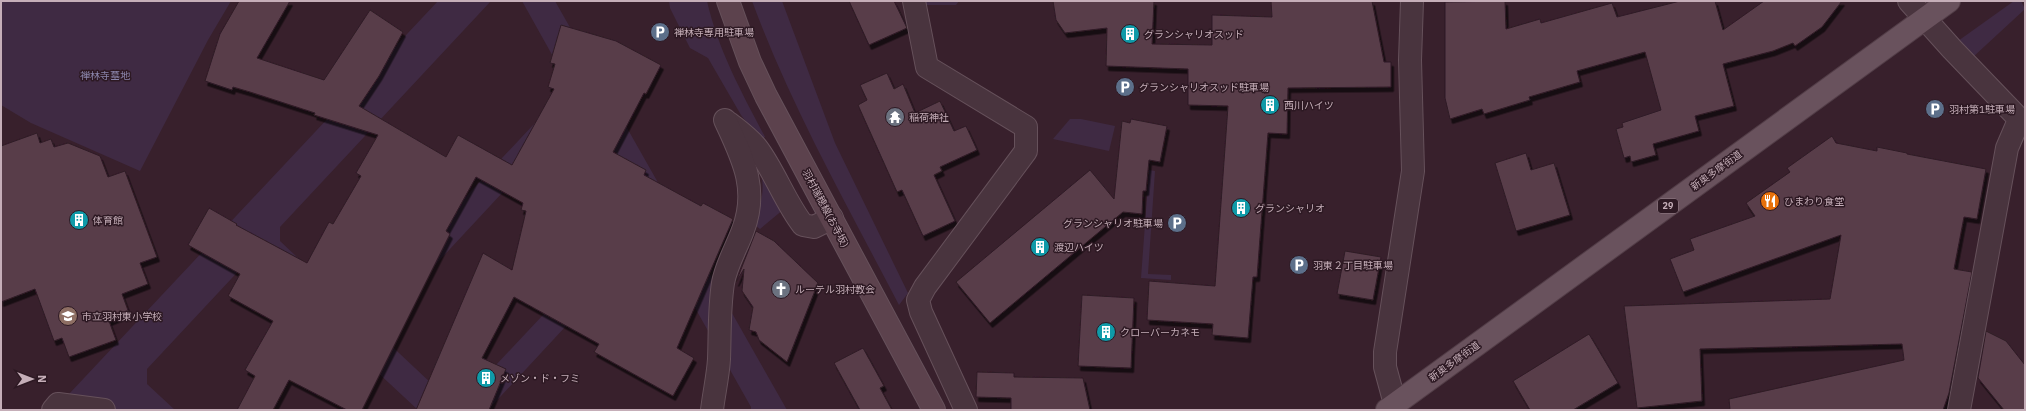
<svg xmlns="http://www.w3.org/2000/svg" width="2026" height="411" viewBox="0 0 2026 411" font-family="'IBM Plex Sans','Noto Sans JP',sans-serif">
  <defs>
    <filter id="shadow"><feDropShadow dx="2.5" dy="4.5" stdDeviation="0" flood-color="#0009"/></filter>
  </defs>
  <rect width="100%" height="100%" fill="#38202c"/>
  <g fill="#3f2a43" fill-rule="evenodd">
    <polygon points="1,1 231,1 208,40 140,171 31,123 1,105"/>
    <path d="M438 1H491L280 227V241L349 306 364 305 564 92 565 78 522 1H555L787 410H751V407L659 244 644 242 488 410H418L260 263H246L147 369V384L175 410H54ZM573 117 634 218 464 399 449 400 382 337V322Z"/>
    <path d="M669 1H707C718 50 742 93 765 137L760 140 741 115 708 58 690 48 670 8Z"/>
    <path d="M752 1H782L835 143 908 293 899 305C847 205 791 107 752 1Z"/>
    <polygon points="925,1 959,1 956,5 925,5"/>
    <polygon points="2014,1 2021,1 2025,9 1973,57 1958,41"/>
    <polygon points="1070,119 1081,119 1115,126 1109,151 1053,139"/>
    <polygon points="1149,170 1155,171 1148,274 1171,275 1171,280 1141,278"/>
    <path d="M762 176 784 209 760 229 752 223C761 205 764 197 762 176Z"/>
  </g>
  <g fill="#583c4a" stroke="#2f1b25" filter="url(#shadow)">
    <polygon points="239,1 290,1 257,58 324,80 370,10 403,32 379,76 359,106 446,157 458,135 512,165 554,89 548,87 555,64 550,63 561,25 616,41 661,65 646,94 644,93 613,152 646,170 644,175 701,206 703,203 733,219 677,348 694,358 673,396 594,352 599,344 514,297 482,358 506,369 489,410 416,410 483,253 512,270 526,211 521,210 523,203 476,177 446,231 450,234 362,410 347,410 289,380 273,410 237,410 255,376 245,370 273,321 228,296 240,274 188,245 209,208 237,224 236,225 307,263 329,222 333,224 361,176 356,173 378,135 314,115 315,113 250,92 233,87 232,90 205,81 220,34"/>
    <polygon points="849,1 894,1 907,28 869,45"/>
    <polygon points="1053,1 1154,1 1152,44 1212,45 1212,15 1272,17 1271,1 1372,1 1384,62 1391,62 1391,87 1288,88 1287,134 1268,133 1257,277 1253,277 1248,338 1212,335 1213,324 1147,320 1149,281 1215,286 1228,106 1188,105 1188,69 1106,66 1107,28 1065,33 1056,20"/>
    <polygon points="1505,1 1506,29 1540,19 1541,23 1612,3 1617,17 1680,1 1715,1 1723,30 1764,1 1842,1 1822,27 1795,46 1793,43 1773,51 1723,64 1734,106 1695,116 1699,131 1653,144 1656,155 1631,162 1630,156 1624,158 1616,129 1623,127 1622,123 1661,110 1645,52 1577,71 1580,82 1529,97 1530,100 1484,114 1482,109 1450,119 1445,98 1445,2"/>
    <polygon points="887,73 894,89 903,84 915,113 940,101 954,131 966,126 977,150 940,167 942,171 934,175 955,221 923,236 902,190 897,192 858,105 867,100 860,85"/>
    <polygon points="1131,119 1167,126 1160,162 1149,160 1146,191 1143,191 1142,214 1123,212 990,323 956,282 1090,170 1114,199 1122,121 1130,123"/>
    <polygon points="37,133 40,143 51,139 54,147 68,143 100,156 108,177 125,171 157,257 140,263 148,284 122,294 129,313 109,321 116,340 69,357 62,338 54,341 35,289 1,302 1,146"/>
    <polygon points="1832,136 1836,143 1877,151 1877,147 1907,153 1907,154 1986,169 1977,219 1964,217 1954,269 1972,272 1949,393 1943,410 1730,410 1729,399 1904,360 1902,344 1700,349 1702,401 1637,408 1624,306 1830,299 1841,235 1683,292 1670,259 1694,250 1690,239 1755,216 1746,203 1790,172 1787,168"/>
    <polygon points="1526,153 1531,170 1554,163 1570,215 1516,231 1495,163"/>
    <polygon points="756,231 774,241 818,283 787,362 759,340 756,332 749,330 753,307 742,291 744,269 736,282"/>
    <polygon points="1345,251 1381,257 1373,300 1337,294"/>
    <polygon points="1082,295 1134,298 1131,368 1078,366"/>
    <polygon points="1986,331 2006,341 2025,365 2025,410 2004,410 1978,378"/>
    <polygon points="1589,334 1618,383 1573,410 1530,410 1513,381"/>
    <polygon points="863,348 884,386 880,388 892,410 860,410 834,363"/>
    <polygon points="977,372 1014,373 1014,377 1083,378 1090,410 1011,410 1011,398 976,397"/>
  </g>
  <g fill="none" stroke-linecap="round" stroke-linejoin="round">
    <g stroke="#66515b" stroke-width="24">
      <g id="minor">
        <polyline points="914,1 927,67 1026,127 1026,151 925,287 918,300 921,312 966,410"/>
        <polyline points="1909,1 1952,49 2025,125"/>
        <path d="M729 123C739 131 749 138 757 148 775 172 785 202 803 225L814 227 832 218"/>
        <polyline points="1395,404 1385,367 1385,352 1413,171 1410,60 1412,1"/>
        <polyline points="53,410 58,404 104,410"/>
        <path d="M712 410C714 393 718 376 719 359 720 334 719 309 723 283 726 265 737 247 743 230 759 188 742 157 725 120"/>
        <polyline points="1959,410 2007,148 2019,120"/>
      </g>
    </g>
    <g stroke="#66515b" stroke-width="24">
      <polyline id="secondary" points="728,1 750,62 766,96 934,410"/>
    </g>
    <g stroke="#523d47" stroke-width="24">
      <polyline id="primary" points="1387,410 1949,1"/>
    </g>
    <use href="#minor" stroke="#49343e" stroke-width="22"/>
    <use href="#secondary" stroke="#5c424d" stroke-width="22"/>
    <use href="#primary" stroke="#69525d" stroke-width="22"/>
  </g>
  <defs>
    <g id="parking-disc" transform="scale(1)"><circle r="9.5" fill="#5c6f8a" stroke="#2d1923"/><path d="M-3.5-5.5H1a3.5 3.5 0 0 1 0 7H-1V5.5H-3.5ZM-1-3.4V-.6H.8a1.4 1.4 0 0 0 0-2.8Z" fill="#fff"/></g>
    <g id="building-disc" transform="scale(1)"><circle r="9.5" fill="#0f9aa8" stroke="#2d1923"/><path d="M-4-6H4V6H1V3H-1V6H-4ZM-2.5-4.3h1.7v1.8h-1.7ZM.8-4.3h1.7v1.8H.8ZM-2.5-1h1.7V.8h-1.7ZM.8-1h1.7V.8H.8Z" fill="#fff"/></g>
    <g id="temple-disc" transform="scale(1)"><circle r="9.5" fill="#6b7280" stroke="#2d1923"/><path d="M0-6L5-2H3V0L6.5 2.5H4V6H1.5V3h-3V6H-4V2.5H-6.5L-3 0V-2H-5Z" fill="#fff"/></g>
    <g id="restaurant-disc" transform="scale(1)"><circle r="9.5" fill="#e8710a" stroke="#2d1923"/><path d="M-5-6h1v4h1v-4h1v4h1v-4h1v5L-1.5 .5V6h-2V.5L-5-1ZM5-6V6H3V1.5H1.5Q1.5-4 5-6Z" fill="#fff"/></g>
    <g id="church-disc" transform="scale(1)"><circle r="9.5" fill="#6b7280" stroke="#2d1923"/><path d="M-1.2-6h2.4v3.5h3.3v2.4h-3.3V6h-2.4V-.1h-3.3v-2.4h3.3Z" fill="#fff"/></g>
    <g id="school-disc" transform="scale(1)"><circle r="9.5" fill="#8d6e63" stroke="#2d1923"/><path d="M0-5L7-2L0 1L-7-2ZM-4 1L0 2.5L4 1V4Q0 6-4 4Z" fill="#fff"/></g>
  </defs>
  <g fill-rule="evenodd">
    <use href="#parking-disc" x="660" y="32"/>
    <use href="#building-disc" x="1130" y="34"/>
    <use href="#parking-disc" x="1125" y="87"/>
    <use href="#building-disc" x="1270" y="105"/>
    <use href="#parking-disc" x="1935" y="109"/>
    <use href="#temple-disc" x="895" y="117"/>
    <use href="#restaurant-disc" x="1770" y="201"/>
    <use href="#building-disc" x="1241" y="208"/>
    <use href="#building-disc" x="79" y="220"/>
    <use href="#parking-disc" x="1177" y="223"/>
    <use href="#building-disc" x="1040" y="247"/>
    <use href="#parking-disc" x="1299" y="265"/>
    <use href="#church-disc" x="781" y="289"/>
    <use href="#school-disc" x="68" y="316"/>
    <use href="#building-disc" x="1106" y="332"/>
    <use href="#building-disc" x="486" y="378"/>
  </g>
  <g text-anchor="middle" stroke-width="3" stroke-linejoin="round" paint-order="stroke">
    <rect fill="#2d1923" stroke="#97818b" stroke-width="1" x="1658" y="199" width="20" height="14" rx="3"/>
    <g font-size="9" font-weight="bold" fill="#c5aeb8">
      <text x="1668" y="209">29</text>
    </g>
    <g font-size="10" fill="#c5aeb8" stroke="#2d1923" text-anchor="start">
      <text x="674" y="36">禅林寺専用駐車場</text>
      <text x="1144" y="38">グランシャリオスッド</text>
      <text x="1139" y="91">グランシャリオスッド駐車場</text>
      <text x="1284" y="109">西川ハイツ</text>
      <text x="1949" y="113">羽村第1駐車場</text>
      <text x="909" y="121">稲荷神社</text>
      <text x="1784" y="205">ひまわり食堂</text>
      <text x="1255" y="212">グランシャリオ</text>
      <text x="93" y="224">体育館</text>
      <text x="1163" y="227" text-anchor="end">グランシャリオ駐車場</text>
      <text x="1054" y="251">渡辺ハイツ</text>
      <text x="1313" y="269">羽東２丁目駐車場</text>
      <text x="795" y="293">ルーテル羽村教会</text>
      <text x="82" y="320">市立羽村東小学校</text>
      <text x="1120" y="336">クローバーカネモ</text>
      <text x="500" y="382">メゾン・ド・フミ</text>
    </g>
    <g font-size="10" fill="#8b85ab" stroke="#2d1923">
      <text x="105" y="79">禅林寺墓地</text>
    </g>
    <g font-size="10" fill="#c5aeb8" stroke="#2d1923">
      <text transform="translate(1716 170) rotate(-36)" y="4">新奥多摩街道</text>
      <text transform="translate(826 208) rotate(62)" y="4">羽村瑞穂線(お寺坂)</text>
      <text transform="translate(1454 361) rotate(-36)" y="4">新奥多摩街道</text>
    </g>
  </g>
  <rect width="2026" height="411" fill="none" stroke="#c5aeb8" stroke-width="4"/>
  <g transform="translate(32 379) rotate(90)" stroke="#2d1923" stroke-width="3" paint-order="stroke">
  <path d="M0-3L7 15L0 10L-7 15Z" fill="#c5aeb8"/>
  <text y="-6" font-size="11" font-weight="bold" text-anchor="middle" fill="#c5aeb8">N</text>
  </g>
</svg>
